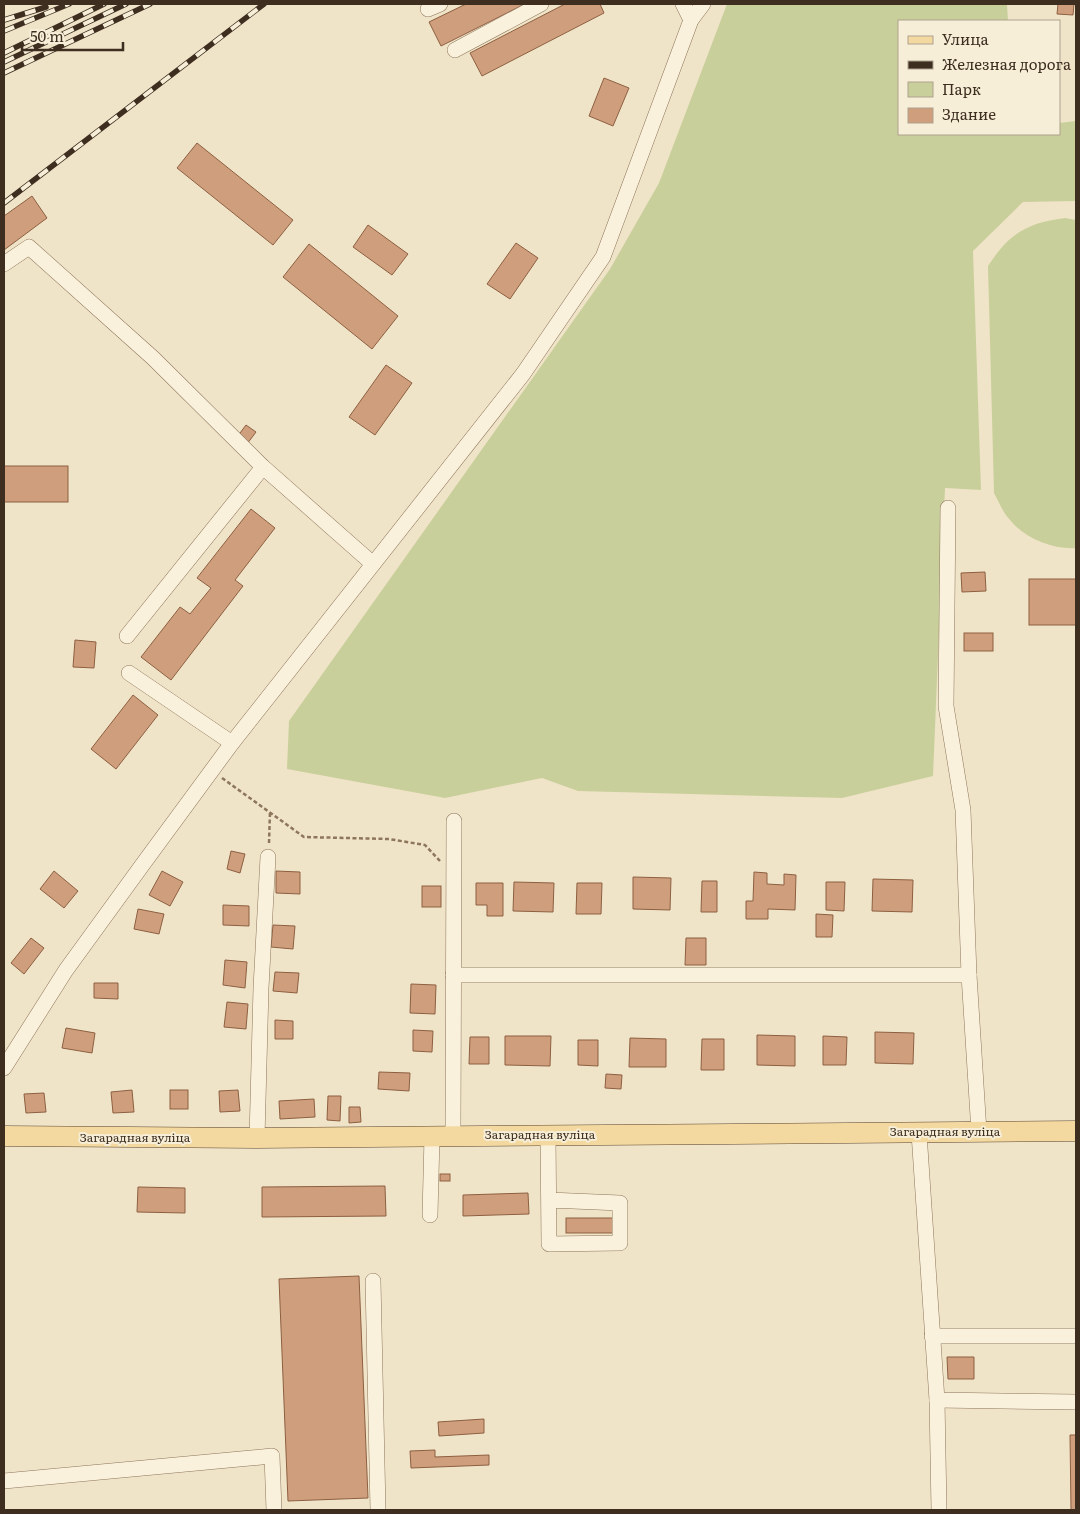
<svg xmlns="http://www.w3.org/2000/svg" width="1080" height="1514" viewBox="0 0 1080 1514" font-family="Literata,serif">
  <rect width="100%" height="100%" fill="#f0e4c8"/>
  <g fill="#c9cf9b">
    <polygon points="727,4 1007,4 1008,21 899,21 899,134 1059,134 1059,123 1076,121 1076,201 1023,202 973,251 981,490 945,488 933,776 842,798 578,791 542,778 445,798 287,769 289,721 610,269 659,183"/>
    <path d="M1065 218 1076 220V548C1054 550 1024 538 1010 520 1003 513 999 502 994 493L988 266C1009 234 1026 223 1065 218Z"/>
  </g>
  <g fill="#cf9f7d" stroke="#8d5f41">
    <polygon points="466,4 525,4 441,46 429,22"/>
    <polygon points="565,4 600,4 604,13 482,76 470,53"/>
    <polygon points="1058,4 1074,4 1073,15 1057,14"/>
    <polygon points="604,78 629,88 613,126 589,116"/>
    <polygon points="197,143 293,220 273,245 177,168"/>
    <polygon points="32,196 47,218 4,250 4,216"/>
    <polygon points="368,225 408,254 392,275 353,247"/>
    <polygon points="516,243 538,258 510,299 487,284"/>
    <polygon points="309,244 398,316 372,349 283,277"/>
    <polygon points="386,365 412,383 375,435 349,417"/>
    <polygon points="246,425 256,432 247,444 237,437"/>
    <rect x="4" y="466" width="64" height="36"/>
    <polygon points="251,509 275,528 235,580 243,586 171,680 141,657 180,607 190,614 211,588 197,578"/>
    <polygon points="985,572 986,591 962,592 961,573"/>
    <rect x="1029" y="579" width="47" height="46"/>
    <rect x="964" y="633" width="29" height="18"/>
    <polygon points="75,640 96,642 94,668 73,667"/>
    <polygon points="133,695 158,715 116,769 91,749"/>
    <polygon points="231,851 245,854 240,873 227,869"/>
    <polygon points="54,871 78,891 64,908 40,889"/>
    <polygon points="162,871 183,882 170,906 149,895"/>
    <polygon points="276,871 300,872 300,894 276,893"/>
    <polygon points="754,872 767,873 767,884 784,885 784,874 796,875 795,910 768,909 768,919 746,919 746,901 753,901"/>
    <polygon points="633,877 671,878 670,910 633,909"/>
    <polygon points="873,879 913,880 912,912 872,911"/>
    <polygon points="702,881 717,881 717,912 701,912"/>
    <polygon points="514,882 554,883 553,912 513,911"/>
    <polygon points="826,882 845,882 844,911 826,910"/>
    <polygon points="476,883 503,883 503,916 487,916 487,905 476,905"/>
    <polygon points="577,883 602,883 601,914 576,914"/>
    <rect x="422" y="886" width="19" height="21"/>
    <polygon points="223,905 249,906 249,926 223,925"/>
    <polygon points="138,909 164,914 159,934 134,929"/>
    <polygon points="816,914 833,915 832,937 816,937"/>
    <polygon points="273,925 295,926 293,949 271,947"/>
    <polygon points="31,938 44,948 24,974 11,963"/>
    <polygon points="686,938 706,938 706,965 685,965"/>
    <polygon points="225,960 247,962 245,988 223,985"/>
    <polygon points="275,972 299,973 297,993 273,991"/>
    <polygon points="94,983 118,983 118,999 94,998"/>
    <polygon points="411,984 436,985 435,1014 410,1013"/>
    <polygon points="227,1002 248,1004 246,1029 224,1027"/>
    <polygon points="275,1020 293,1021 293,1039 275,1039"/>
    <polygon points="66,1028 95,1033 92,1053 62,1048"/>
    <polygon points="413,1030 433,1031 432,1052 413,1051"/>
    <polygon points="875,1032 914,1033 913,1064 875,1063"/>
    <polygon points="757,1035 795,1036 795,1066 757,1065"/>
    <polygon points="505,1036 551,1036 550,1066 505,1065"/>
    <polygon points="823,1036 847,1037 846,1065 823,1065"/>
    <polygon points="470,1037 489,1037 489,1064 469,1064"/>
    <polygon points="630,1038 666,1039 666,1067 629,1067"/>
    <polygon points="702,1039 724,1039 724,1070 701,1070"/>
    <polygon points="578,1040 598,1040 598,1066 578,1065"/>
    <polygon points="379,1072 410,1073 409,1091 378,1089"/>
    <polygon points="606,1074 622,1075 621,1089 605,1088"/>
    <polygon points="132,1090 134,1112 113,1113 111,1092"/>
    <rect x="170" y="1090" width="18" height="19"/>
    <polygon points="238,1090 240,1111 220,1112 219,1091"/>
    <polygon points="44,1093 46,1112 26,1113 24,1094"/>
    <polygon points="328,1096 341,1096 340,1121 327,1120"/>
    <polygon points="314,1099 315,1117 280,1119 279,1101"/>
    <polygon points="349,1107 360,1107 361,1122 349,1123"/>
    <rect x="440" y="1174" width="10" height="7"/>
    <polygon points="385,1186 386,1216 262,1217 262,1187"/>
    <polygon points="138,1187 185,1188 185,1213 137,1212"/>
    <polygon points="528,1193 529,1214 463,1216 463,1195"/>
    <rect x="566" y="1218" width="49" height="15"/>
    <polygon points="359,1276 368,1498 288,1501 279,1279"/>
    <polygon points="947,1357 974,1357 974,1379 948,1379"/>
    <polygon points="484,1419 484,1433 439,1436 438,1422"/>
    <polygon points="1070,1435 1076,1435 1076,1510 1071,1510"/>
    <polygon points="435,1450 435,1457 489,1455 489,1465 411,1468 410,1451"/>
  </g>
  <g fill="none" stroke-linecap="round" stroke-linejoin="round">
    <g stroke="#8d765c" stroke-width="16">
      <g id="minor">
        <polyline points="683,4 691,20"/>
        <polyline points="428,9 440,4"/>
        <polyline points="455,50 541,4"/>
        <polyline points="4,264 29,247 153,358 263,467 373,564"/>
        <polyline points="948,508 946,706 963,810 969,975 979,1132"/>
        <polyline points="127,636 263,467"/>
        <polyline points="129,673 232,743"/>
        <polyline points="453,975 969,975"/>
        <polyline points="4,1068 66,970 143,864 232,743 523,374 603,257 691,20 703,4"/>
        <polyline points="919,1133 937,1400 1076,1402"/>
        <polyline points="548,1135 549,1244 620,1243 620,1203 549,1200"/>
        <polyline points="453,1136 454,821"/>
        <polyline points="257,1138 261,988 268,857"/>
        <polyline points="430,1215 432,1137"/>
        <polyline points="373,1281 378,1510"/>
        <polyline points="932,1336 1076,1336"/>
        <polyline points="937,1400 939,1510"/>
        <polyline points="4,1481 272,1456 274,1510"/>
      </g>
    </g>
    <g stroke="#5b4430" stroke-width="21">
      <polyline id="major" points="4,1136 257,1138 1076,1131"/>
    </g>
    <g stroke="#8d765c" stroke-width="2.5" stroke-dasharray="4 2.5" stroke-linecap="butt">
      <polyline points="222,778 304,837 389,839 425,845 440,861"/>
      <polyline points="269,843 270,812"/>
    </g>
    <use href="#minor" stroke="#faf1dc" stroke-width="15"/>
    <use href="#major" stroke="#f3d9a0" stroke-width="20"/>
    <g stroke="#3d2e20" stroke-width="5.5">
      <g id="rail">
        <polyline points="4,20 46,7"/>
        <polyline points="4,31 69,4"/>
        <polyline points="4,53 104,4"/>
        <polyline points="4,62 126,4"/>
        <polyline points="4,73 150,4"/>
        <polyline points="4,203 264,4"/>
      </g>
    </g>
    <use href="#rail" stroke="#f7eed8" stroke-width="4" stroke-dasharray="11" stroke-linecap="butt"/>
  </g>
  <g text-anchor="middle" stroke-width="4" stroke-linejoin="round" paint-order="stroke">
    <g font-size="12" fill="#3d2e20" stroke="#f7eed8">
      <text x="945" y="1136">Загарадная вуліца</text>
      <text x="540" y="1139">Загарадная вуліца</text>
      <text x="135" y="1142">Загарадная вуліца</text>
    </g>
  </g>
  <rect width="1080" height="1514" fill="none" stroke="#3d2e20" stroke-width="10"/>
  <rect x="898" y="20" width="162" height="115" fill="#f7eed8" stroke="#ada18e"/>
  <rect x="908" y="36" width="25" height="8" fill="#f3d9a0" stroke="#ada18e"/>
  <text x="942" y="45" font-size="15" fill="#3d2e20">Улица</text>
  <rect x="908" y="61" width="25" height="8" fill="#3d2e20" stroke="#ada18e"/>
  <text x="942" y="70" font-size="15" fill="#3d2e20">Железная дорога</text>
  <rect x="908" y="82" width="25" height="15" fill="#c9cf9b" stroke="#ada18e"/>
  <text x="942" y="95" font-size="15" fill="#3d2e20">Парк</text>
  <rect x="908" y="108" width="25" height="15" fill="#cf9f7d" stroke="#ada18e"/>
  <text x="942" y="120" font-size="15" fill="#3d2e20">Здание</text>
  <path d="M22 42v8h101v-8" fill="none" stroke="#3d2e20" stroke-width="2.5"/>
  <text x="30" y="42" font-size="15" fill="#3d2e20" stroke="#f7eed8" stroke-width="4" paint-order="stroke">50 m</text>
</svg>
